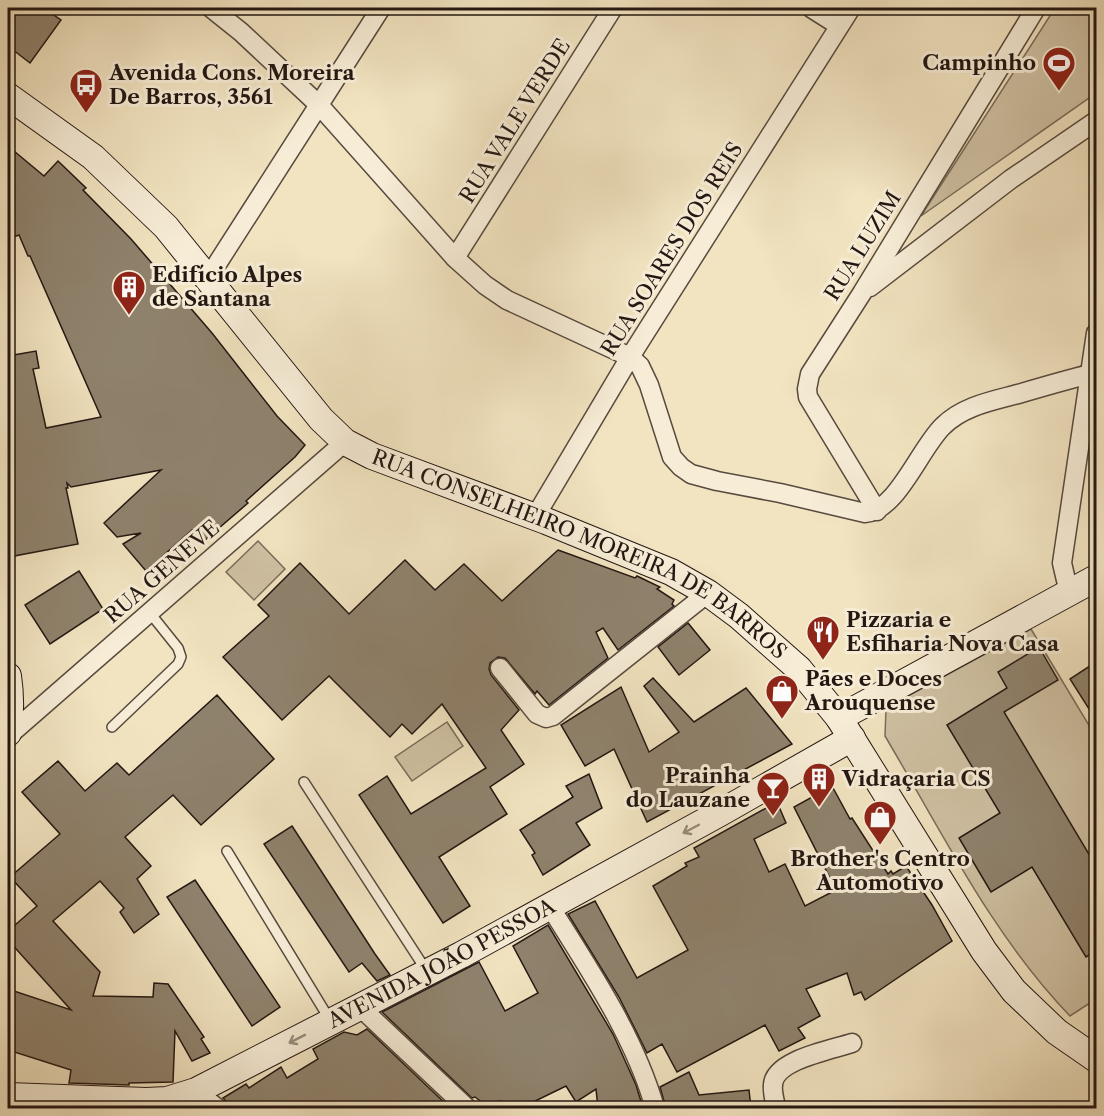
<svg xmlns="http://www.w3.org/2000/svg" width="1104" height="1116" viewBox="0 0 1104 1116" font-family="'Libre Caslon Text',serif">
  <rect width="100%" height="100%" fill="#f2e4c1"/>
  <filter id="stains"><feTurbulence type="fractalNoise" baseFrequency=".00333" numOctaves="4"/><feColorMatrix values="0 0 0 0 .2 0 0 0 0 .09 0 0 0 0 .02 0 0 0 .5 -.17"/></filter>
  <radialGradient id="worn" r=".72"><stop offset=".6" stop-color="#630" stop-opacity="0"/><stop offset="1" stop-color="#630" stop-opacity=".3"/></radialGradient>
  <g fill="#cfc1a3" stroke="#796c5a" stroke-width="1.5">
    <polygon points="1055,8 1096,8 1096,93 921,216"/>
    <polygon points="258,541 285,569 254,600 226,572"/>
    <path d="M1031 629 1096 737V999L1070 1016C992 935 942 832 885 736L886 708Z"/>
    <polygon points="447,722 463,746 412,781 395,757"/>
  </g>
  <g fill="#8f826d" stroke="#231712" stroke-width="1.5">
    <polygon points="8,8 43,8 61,20 30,63 8,46"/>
    <polygon points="8,146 44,176 58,161 86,188 83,190 131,239 212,333 277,416 305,445 295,457 246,501 248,503 204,541 195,530 192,530 146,571 123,544 141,533 117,537 104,523 161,470 71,487 67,483 68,488 66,488 78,544 14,556 8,524 8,356 36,351 39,368 33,369 46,428 101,417 30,256 28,256 19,235 8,239"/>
    <polygon points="558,550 635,578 637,576 660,587 657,589 674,600 672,604 674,606 618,650 603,628 596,632 608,658 549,705 537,691 535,694 505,658 498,657 490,663 489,669 491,675 519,710 501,730 524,764 490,787 507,814 439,857 470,906 443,923 359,795 387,776 411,814 486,768 442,704 412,734 402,724 390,737 329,676 282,720 223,657 269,616 258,605 300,563 349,614 405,560 435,590 464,564 502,601"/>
    <polygon points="79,571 103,609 50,644 25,605"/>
    <polygon points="688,623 710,650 679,675 658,647"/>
    <polygon points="1039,647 1058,680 1004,712 1096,866 1096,951 1086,957 1032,867 991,892 959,838 1000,813 947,725 1007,688 998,672"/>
    <polygon points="1096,662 1096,720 1070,679"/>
    <polygon points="653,678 694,722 746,688 792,744 647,822 614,749 585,766 561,725 621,687 649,752 679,732 644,686"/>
    <polygon points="217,695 274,759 201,825 173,795 125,837 151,866 137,879 159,914 134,933 120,912 124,908 100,881 53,921 100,972 93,996 153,997 154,983 168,984 204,1037 201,1039 210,1053 192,1061 175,1031 173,1082 129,1083 129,1085 69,1083 71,1070 8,1050 8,989 71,1010 8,940 8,931 37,906 10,877 60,834 22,792 58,761 85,791 117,763 129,775"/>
    <polygon points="589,774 602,808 576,823 590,845 543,875 532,855 535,853 520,830 573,797 566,786"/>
    <polygon points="832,786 850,819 852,818 888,874 891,871 893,874 906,866 932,905 952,941 865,1000 861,992 854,995 847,973 806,989 820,1016 798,1028 805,1038 779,1051 765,1025 677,1072 662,1044 647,1053 619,997 568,914 595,901 637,978 688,950 653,886 687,866 685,863 699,857 694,848 777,802 786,823 754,839 769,872 785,864 805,906 836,890 794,807"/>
    <polygon points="292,826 375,954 390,975 377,981 362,963 349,972 264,844"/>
    <polygon points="195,880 280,1007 252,1026 167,897"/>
    <polygon points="548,925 613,1034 636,1085 643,1108 598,1108 596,1089 576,1102 566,1086 521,1108 505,1108 501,1101 487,1106 475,1097 472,1098 382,1012 479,962 505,1011 538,993 513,946"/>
    <polygon points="367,1029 449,1107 445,1108 232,1108 223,1098 246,1084 249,1088 281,1067 287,1078 318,1059 313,1049 344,1032 357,1035"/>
    <polygon points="689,1072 699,1095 749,1090 751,1108 666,1108 660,1087"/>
  </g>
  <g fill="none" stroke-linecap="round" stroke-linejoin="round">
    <g stroke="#574a3e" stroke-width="12">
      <g id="lane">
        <polyline points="112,727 178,664 181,657 178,648 150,613"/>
        <polyline points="304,782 426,970"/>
        <polyline points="227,851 330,1020"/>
      </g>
    </g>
    <g stroke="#574a3e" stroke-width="21">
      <g id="street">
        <path d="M211 8 241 32 319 105 455 258 485 285 507 300 630 357 640 366 649 385 672 457 681 467 691 474 717 481 780 493 865 513C897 511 920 448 943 426 963 406 992 401 1018 394 1042 387 1066 380 1090 374"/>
        <polyline points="811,8 838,25"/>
        <polyline points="455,258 613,8"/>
        <polyline points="208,278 381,8"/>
        <polyline points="870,287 1011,179 1096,121"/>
        <polyline points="877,511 808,397 807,389 810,374 862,293 1036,8"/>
        <polyline points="535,517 630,357 851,8"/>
        <polyline points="1069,593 1062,563 1096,333"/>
        <polyline points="500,668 537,714 546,718 553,716 708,593"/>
        <polyline points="8,736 345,442"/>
        <path d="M549 905C589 969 634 1035 655 1108"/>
        <polyline points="360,1007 467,1108"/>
        <polyline points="196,1091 217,1108"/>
        <path d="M776 1108C775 1101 772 1092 773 1085 774 1060 831 1050 852 1043"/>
      </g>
    </g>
    <g stroke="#231712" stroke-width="28">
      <g id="secondary">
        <path id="s1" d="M8 96 93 157 166 227 321 419 345 442 372 456 546 521 671 572 708 593 739 616 799 669 839 718 984 951 1014 991 1057 1032 1096 1059"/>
        <path d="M8 676C11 696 11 713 8 733"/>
        <polyline points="839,718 1096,578"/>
        <path id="s2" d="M8 1096 146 1101 167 1100 196 1091 461 955 720 813 852 738"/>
      </g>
    </g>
    <polyline stroke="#231712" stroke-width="4" stroke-dasharray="4.5 3" stroke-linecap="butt" points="1095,8 1096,9"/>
    <use href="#lane" stroke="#f7edd7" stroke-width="9"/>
    <use href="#street" stroke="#f7edd7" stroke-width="18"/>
    <use href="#secondary" stroke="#f7edd7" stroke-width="26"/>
  </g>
  <defs><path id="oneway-shaft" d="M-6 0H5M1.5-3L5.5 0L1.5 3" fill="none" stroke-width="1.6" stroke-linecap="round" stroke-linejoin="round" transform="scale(1.5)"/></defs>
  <g stroke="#988d7e">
    <use href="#oneway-shaft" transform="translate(691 829) rotate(152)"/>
    <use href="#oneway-shaft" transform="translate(297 1039) rotate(153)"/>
  </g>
  <defs>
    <g id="stadium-pin" transform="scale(1.725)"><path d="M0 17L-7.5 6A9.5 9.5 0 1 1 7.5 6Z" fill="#8f2418" stroke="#f7edd7"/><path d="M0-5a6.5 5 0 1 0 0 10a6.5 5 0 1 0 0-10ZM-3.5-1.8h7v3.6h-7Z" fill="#fff"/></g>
    <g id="bus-pin" transform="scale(1.725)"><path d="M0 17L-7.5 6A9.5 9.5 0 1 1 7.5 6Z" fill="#8f2418" stroke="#f7edd7"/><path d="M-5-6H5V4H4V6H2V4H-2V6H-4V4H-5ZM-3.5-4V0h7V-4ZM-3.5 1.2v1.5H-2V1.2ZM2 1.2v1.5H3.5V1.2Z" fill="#fff"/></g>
    <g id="building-pin" transform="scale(1.725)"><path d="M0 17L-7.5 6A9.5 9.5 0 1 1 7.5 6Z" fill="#8f2418" stroke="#f7edd7"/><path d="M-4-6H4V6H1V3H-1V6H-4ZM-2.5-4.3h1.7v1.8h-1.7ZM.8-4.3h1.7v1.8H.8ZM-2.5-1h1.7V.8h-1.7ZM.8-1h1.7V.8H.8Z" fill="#fff"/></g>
    <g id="restaurant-pin" transform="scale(1.725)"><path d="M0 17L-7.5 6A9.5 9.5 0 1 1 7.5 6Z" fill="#8f2418" stroke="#f7edd7"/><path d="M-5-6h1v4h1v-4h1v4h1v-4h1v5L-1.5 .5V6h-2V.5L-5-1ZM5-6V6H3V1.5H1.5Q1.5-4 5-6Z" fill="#fff"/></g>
    <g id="shop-pin" transform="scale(1.725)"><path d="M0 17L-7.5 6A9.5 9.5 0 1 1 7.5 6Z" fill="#8f2418" stroke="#f7edd7"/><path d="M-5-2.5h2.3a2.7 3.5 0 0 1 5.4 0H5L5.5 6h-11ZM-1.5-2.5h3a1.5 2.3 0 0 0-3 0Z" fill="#fff"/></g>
    <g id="bar-pin" transform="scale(1.725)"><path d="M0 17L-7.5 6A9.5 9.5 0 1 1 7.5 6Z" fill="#8f2418" stroke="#f7edd7"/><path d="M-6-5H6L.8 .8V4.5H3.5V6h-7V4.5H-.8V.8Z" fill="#fff"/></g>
  </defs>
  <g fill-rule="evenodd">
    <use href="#stadium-pin" x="1059" y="63"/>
    <use href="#bus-pin" x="86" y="85"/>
    <use href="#building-pin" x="129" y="287"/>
    <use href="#restaurant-pin" x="823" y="632"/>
    <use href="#shop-pin" x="782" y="691"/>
    <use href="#building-pin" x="819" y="779"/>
    <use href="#bar-pin" x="773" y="788"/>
    <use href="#shop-pin" x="880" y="817"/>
  </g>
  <g text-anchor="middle" stroke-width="6" stroke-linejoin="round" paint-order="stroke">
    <g font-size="21" font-weight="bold" fill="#231712" stroke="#f7edd7" text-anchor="start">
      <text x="1036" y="70" text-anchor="end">Campinho</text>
      <text x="109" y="80">Avenida Cons. Moreira<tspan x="109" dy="24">De Barros, 3561</tspan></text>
      <text x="152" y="282">Edifício Alpes<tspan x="152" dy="24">de Santana</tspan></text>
      <text x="846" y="627">Pizzaria e<tspan x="846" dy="24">Esfiharia Nova Casa</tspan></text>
      <text x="805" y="686">Pães e Doces<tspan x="805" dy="24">Arouquense</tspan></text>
      <text x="750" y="783" text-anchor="end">Prainha<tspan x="750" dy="24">do Lauzane</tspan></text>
      <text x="842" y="786">Vidraçaria CS</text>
      <text x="880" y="866" text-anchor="middle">Brother's Centro<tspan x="880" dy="24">Automotivo</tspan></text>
    </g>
    <g font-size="21" fill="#231712" stroke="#f7edd7">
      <text transform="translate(515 121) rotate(-58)" y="7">RUA VALE VERDE</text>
      <text transform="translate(863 246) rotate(-58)" y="7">RUA LUZIM</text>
      <text transform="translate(672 249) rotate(-58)" y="7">RUA SOARES DOS REIS</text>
      <text dy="7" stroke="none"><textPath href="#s1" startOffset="747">RUA CONSELHEIRO MOREIRA DE BARROS</textPath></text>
      <text transform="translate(162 572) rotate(-41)" y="7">RUA GENEVE</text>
      <text dy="7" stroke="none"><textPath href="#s2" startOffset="466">AVENIDA JOÃO PESSOA</textPath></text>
    </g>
  </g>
  <rect width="1104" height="1116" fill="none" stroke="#f2e4c1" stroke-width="30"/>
  <rect x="9" y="9" width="1086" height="1098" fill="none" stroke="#231712" stroke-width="3"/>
  <rect x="15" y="15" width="1074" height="1086" fill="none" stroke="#231712" stroke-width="1.5"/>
  <rect width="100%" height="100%" filter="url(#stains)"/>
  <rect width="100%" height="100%" fill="url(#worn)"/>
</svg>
